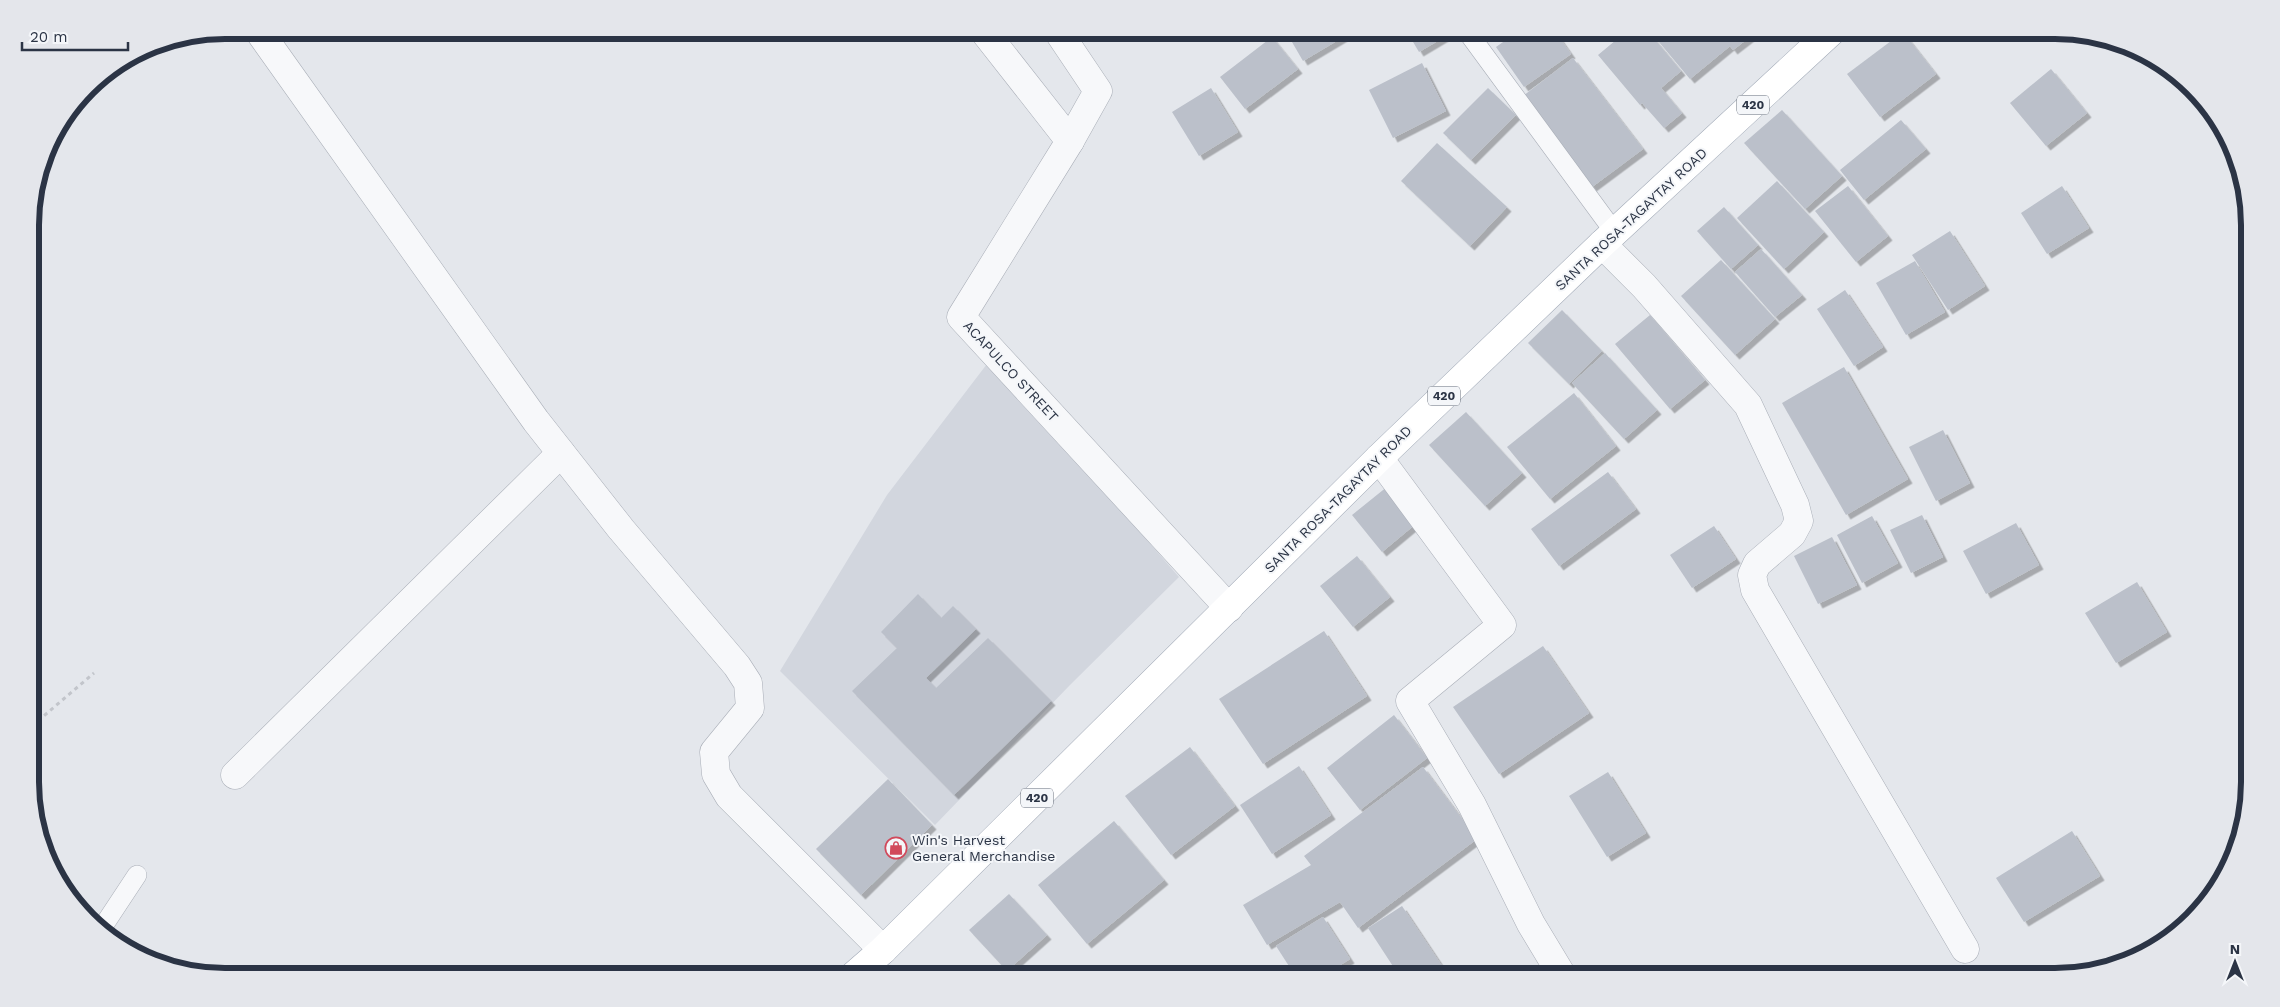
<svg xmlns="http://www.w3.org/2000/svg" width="2280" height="1007" viewBox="0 0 2280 1007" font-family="'Work Sans',sans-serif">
  <defs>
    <filter id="shadow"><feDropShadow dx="4.5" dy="4.5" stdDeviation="0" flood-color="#0004"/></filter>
  </defs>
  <rect width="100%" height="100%" fill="#e4e7ec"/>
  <polygon fill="#d2d6de" points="990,360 1179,577 1070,685 935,825 780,671 887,495"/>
  <g fill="#bbc0ca" filter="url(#shadow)">
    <polygon points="1285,30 1355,30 1303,61"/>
    <polygon points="1406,30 1449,30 1451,33 1419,52"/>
    <polygon points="1520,30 1554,30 1571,54 1524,87 1496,47"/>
    <polygon points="1628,30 1647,30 1681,71 1661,88 1682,113 1664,128 1642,103 1640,105 1598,55"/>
    <polygon points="1649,30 1759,30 1733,50 1730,46 1690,79"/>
    <polygon points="1903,32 1936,74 1880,117 1847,74"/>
    <polygon points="1272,37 1298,69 1245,109 1220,77"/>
    <polygon points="1573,58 1643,149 1592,187 1523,96"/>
    <polygon points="1422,63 1446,111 1393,138 1369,90"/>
    <polygon points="2051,69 2087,113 2046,146 2010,103"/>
    <polygon points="1211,88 1238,132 1199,156 1172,112"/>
    <polygon points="1488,88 1516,115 1471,160 1443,133"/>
    <polygon points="1782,110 1842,176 1805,209 1744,143"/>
    <polygon points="1901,120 1926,149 1864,200 1840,170"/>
    <polygon points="1437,143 1507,207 1470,246 1401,181"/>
    <polygon points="1777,181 1824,232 1784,269 1737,218"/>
    <polygon points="1848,186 1888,236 1856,262 1815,211"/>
    <polygon points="2062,186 2089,228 2047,254 2021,213"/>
    <polygon points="1724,207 1758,245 1731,269 1697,231"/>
    <polygon points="1950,231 1985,286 1948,310 1912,255"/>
    <polygon points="1761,249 1802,295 1775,317 1735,272"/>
    <polygon points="1721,260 1775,319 1735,355 1681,296"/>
    <polygon points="1915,261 1945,312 1906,335 1876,283"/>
    <polygon points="1845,290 1883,347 1854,366 1817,309"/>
    <polygon points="1562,310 1602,351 1569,384 1528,343"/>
    <polygon points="1650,315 1705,380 1670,409 1615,344"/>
    <polygon points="1605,353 1657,410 1624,439 1572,383"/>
    <polygon points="1844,367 1908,479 1846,515 1782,403"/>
    <polygon points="1574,393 1616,446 1550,499 1507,447"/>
    <polygon points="1466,412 1522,473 1485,506 1429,445"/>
    <polygon points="1943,430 1970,483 1936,501 1909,447"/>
    <polygon points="1608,472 1636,509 1559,566 1531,529"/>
    <polygon points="1388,486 1418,522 1382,552 1352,515"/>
    <polygon points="1922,515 1943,557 1911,573 1890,530"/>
    <polygon points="1872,516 1898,563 1862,583 1837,535"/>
    <polygon points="2016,523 2039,565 1986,594 1963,551"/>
    <polygon points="1714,526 1736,559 1692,588 1670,555"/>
    <polygon points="1832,537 1857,585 1818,604 1794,556"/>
    <polygon points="1357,556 1390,597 1353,627 1320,586"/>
    <polygon points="2137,582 2167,632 2116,663 2085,613"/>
    <polygon points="918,594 941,618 953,606 976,629 926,678 936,688 988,638 1051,701 954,795 852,691 897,648 881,632"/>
    <polygon points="1324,631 1367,696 1263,764 1219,699"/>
    <polygon points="1543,646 1589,713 1499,774 1453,707"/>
    <polygon points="1394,715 1427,758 1360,810 1327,768"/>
    <polygon points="1190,747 1235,806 1171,855 1125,796"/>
    <polygon points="1299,766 1331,815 1272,854 1240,805"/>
    <polygon points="1423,767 1477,839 1358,928 1340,902 1267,945 1243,905 1311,865 1304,856"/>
    <polygon points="1608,772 1646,833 1607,857 1569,796"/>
    <polygon points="888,779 932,825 861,895 816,849"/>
    <polygon points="1114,821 1164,880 1087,944 1038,885"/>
    <polygon points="2072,831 2100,876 2024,922 1996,878"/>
    <polygon points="1009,894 1047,935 1007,971 969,930"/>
    <polygon points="1402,906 1446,972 1438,977 1400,977 1368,928"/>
    <polygon points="1323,917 1350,959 1321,977 1296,977 1276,946"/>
  </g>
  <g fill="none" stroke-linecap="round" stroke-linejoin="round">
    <g stroke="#a9aeb7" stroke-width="20">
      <g id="service">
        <polyline points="1466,30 1615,233"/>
        <polyline points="100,931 137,875"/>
      </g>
    </g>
    <g stroke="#a9aeb7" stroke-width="29">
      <g id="minor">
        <polyline points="258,30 536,421 621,529 737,666 748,683 750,708 714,752 716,774 729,796 883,950"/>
        <polyline points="983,30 1070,141"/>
        <polyline points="1057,30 1098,91 1070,141 961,317 1229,608"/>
        <polyline points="1602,244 1644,286 1748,405 1795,505 1799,521 1792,534 1757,564 1752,575 1755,590 1965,949"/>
        <polyline points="1379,458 1502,625 1410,701 1472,805 1531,924 1563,977"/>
        <polyline points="235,775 561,453"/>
      </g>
    </g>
    <g stroke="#a3abb8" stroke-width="29">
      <polyline id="primary" points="852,977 883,950 1379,458 1602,244 1833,30"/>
    </g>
    <polyline stroke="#c2c5cb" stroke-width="3" stroke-dasharray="4 4" stroke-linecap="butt" points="32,726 94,673"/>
    <use href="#service" stroke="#f7f8fa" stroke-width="19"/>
    <use href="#minor" stroke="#f7f8fa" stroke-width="28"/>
    <use href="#primary" stroke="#fff" stroke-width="28"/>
  </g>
  <defs>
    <g id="shop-ring" transform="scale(1.125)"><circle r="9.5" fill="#f4f6f9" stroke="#d1495b" stroke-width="1.5"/><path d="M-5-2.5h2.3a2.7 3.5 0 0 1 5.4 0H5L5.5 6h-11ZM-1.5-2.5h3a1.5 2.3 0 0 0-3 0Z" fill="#d1495b"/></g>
  </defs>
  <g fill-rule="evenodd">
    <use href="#shop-ring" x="896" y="848"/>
  </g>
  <g text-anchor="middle" stroke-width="4" stroke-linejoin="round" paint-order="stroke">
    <g fill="#f4f6f9" stroke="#676e7b" stroke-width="1">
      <rect x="1737" y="95.5" width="32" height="19" rx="4"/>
      <rect x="1428" y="386.5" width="32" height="19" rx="4"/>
      <rect x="1021" y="788.5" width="32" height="19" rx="4"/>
    </g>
    <g font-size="12" font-weight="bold" fill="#2b3445">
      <text x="1753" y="109">420</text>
      <text x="1444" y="400">420</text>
      <text x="1037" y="802">420</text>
    </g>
    <g font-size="14" fill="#2b3445" stroke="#f4f6f9">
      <text transform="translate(1631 219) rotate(-43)" y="5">SANTA ROSA-TAGAYTAY ROAD</text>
      <text transform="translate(1011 371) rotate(47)" y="5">ACAPULCO STREET</text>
      <text transform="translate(1338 499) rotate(-45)" y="5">SANTA ROSA-TAGAYTAY ROAD</text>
    </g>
    <g font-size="14" fill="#2b3445" stroke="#f4f6f9" text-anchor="start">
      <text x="912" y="845">Win's Harvest<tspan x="912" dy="16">General Merchandise</tspan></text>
    </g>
  </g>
  <path d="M0 0H2280V1007H0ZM225 39H2055A186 186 0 0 1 2241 225V782A186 186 0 0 1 2055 968H225A186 186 0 0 1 39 782V225A186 186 0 0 1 225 39Z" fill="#e4e6eb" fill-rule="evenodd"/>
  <path fill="none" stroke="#2b3445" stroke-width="6" d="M225 39H2055A186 186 0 0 1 2241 225V782A186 186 0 0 1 2055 968H225A186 186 0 0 1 39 782V225A186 186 0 0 1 225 39Z"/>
  <g transform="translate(2235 962)" stroke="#f4f6f9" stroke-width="4" paint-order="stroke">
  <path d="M0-4L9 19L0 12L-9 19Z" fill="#2b3445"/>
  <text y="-8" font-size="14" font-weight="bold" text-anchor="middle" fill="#2b3445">N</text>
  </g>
  <path d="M22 42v8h106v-8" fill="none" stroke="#2b3445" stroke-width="2.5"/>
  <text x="30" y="42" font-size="15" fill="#2b3445" stroke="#f4f6f9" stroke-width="4" paint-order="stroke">20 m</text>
</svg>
